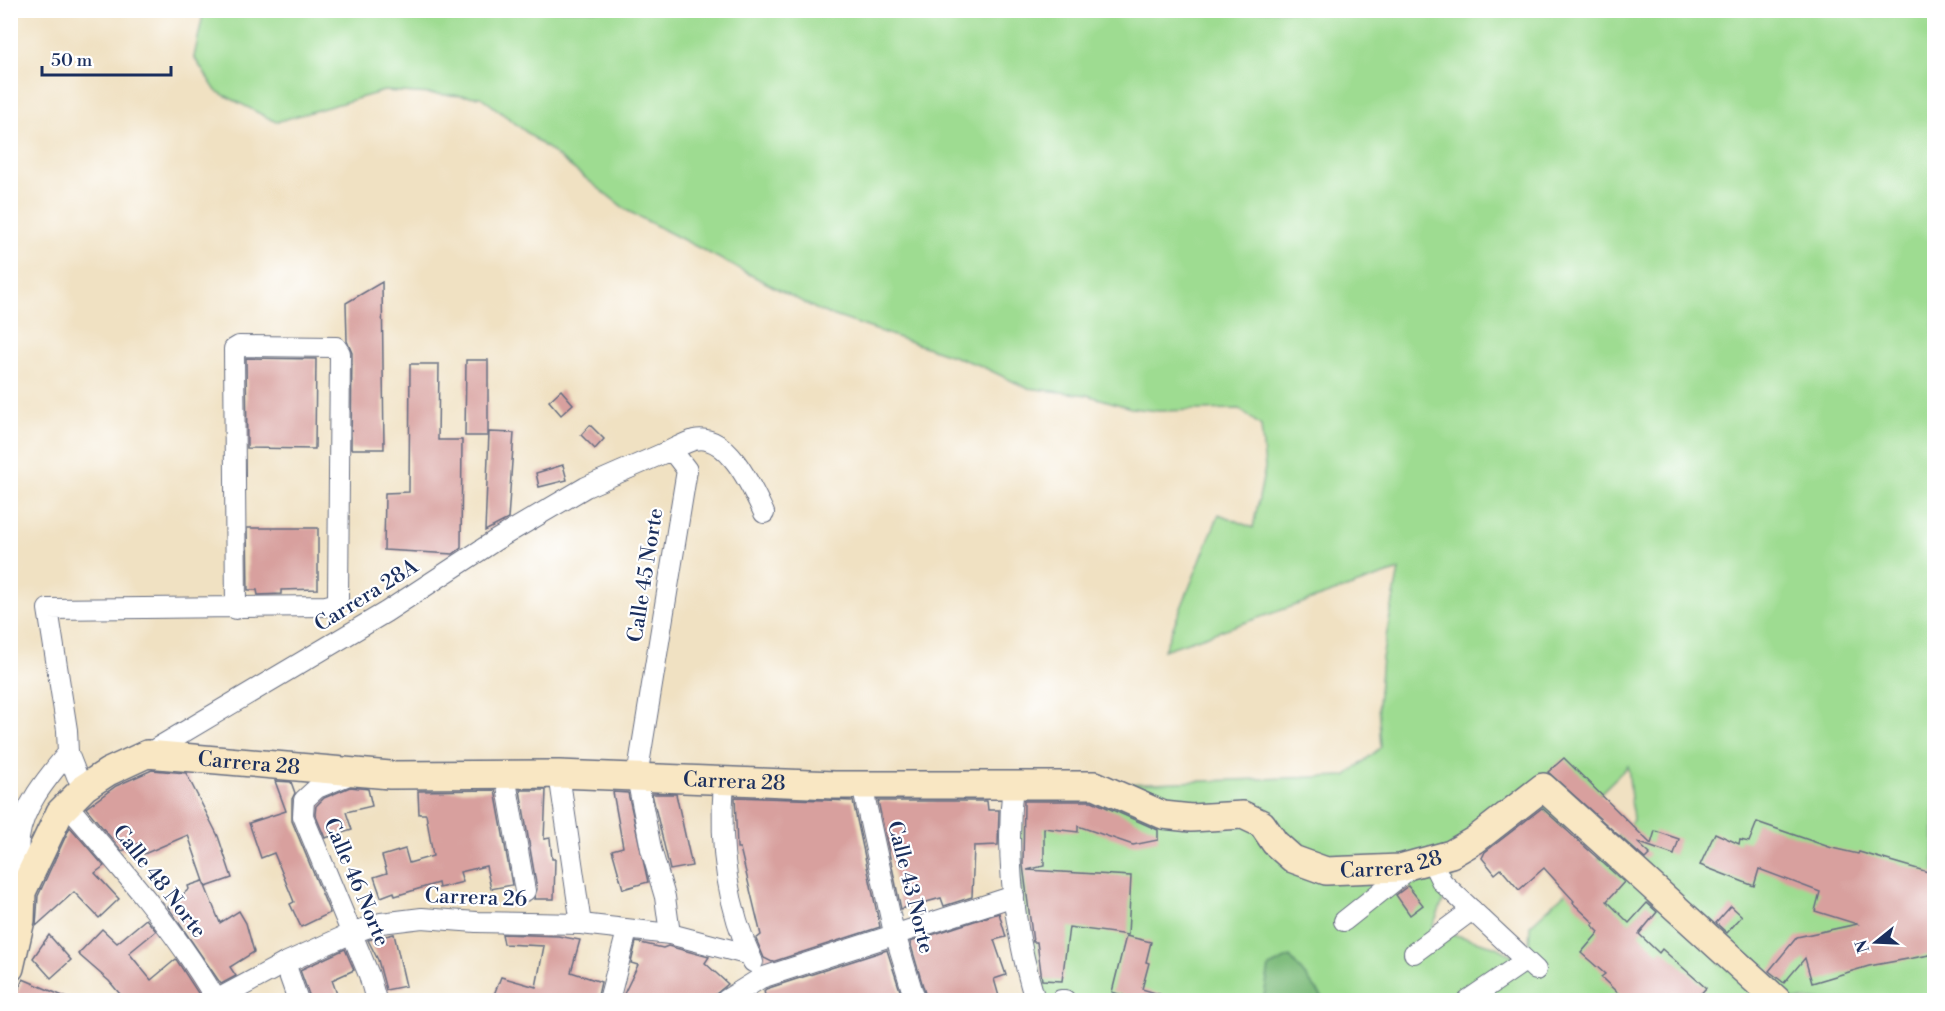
<svg xmlns="http://www.w3.org/2000/svg" width="1945" height="1011" viewBox="0 0 1945 1011" font-family="'Libre Bodoni',serif">
  <rect width="100%" height="100%" fill="#fff"/>
  <filter id="ink" filterUnits="userSpaceOnUse"><feTurbulence type="fractalNoise" baseFrequency=".0167" numOctaves="2"/><feDisplacementMap in="SourceGraphic" scale="12" xChannelSelector="R" yChannelSelector="G"/><feConvolveMatrix kernelMatrix="1 2 1 2 8 2 1 2 1" color-interpolation-filters="sRGB"/></filter>
  <filter id="wash" filterUnits="userSpaceOnUse"><feTurbulence type="fractalNoise" baseFrequency=".008" numOctaves="4" result="noise"/><feDisplacementMap in="SourceGraphic" scale="24" xChannelSelector="R" yChannelSelector="G"/><feGaussianBlur stdDeviation="1.35" result="paint"/><feColorMatrix in="noise" values="0 0 0 0 0 0 0 0 0 0 0 0 0 0 0 0 0 1.4 0 .05"/><feComposite in="paint" operator="in"/></filter>
  <g filter="url(#wash)">
    <rect width="100%" height="100%" fill="#f0e1c2"/>
    <path fill="#9edc91" stroke="#5c8678" stroke-width="1.5" fill-rule="evenodd" d="M204 10 1934 11V1000H1325L1290 958 1264 996 1266 1000H1035L1030 984 1012 791 1095 785 1346 776 1381 747 1378 704 1382 658 1399 570 1164 650 1219 514 1253 528 1265 468 1261 426 1239 409 1159 411 1131 408 1087 395 1027 388 979 365 820 311 628 211 481 97 384 91 276 122 216 91 194 57ZM1628 766 1633 820 1579 880 1530 925 1528 964 1497 947 1432 928 1471 833 1504 816 1538 855Z"/>
    <polygon fill="#7ebc7b" stroke="#4c766c" stroke-width="1.5" points="1290,957 1325,1000 1266,1000 1264,996 1269,967"/>
    <g id="blocks">
      <g fill="#d8a09e">
        <polygon points="382,282 384,449 351,449 352,353 347,341 346,303"/>
        <polygon points="246,358 316,359 315,449 247,448"/>
        <polygon points="466,360 488,360 488,436 465,436"/>
        <polygon points="410,364 439,364 438,440 462,440 461,548 453,554 384,550 385,493 409,492"/>
        <polygon points="561,390 573,404 561,415 549,401"/>
        <polygon points="590,425 604,439 595,449 581,435"/>
        <polygon points="489,432 514,433 508,519 485,531"/>
        <polygon points="563,465 567,480 539,487 536,473"/>
        <polygon points="247,528 318,528 318,589 281,590 281,594 258,595 257,590 248,590"/>
        <polygon points="1564,758 1651,844 1655,831 1679,839 1674,855 1637,842 1650,854 1645,859 1548,772"/>
        <polygon points="152,770 186,773 218,836 232,878 206,887 188,835 144,854 139,843 122,851 86,808 116,786"/>
        <polygon points="275,781 291,782 295,793 292,799 292,821 330,913 301,927 290,904 294,902 274,853 261,858 249,823 286,811"/>
        <polygon points="350,787 368,789 372,806 346,812 352,830 325,838 315,814 316,806 324,798"/>
        <polygon points="495,790 512,885 491,889 486,866 460,872 463,882 439,888 438,883 395,896 394,892 381,897 374,877 387,873 382,856 405,849 409,863 433,856 426,814 419,814 418,791"/>
        <polygon points="520,790 546,790 544,839 550,838 552,859 555,859 554,899 534,899 537,889"/>
        <polygon points="613,792 628,793 648,882 623,889 612,850 623,847"/>
        <polygon points="652,794 676,794 692,866 670,870"/>
        <polygon points="735,797 853,801 880,927 772,962 764,958 756,939 761,935 740,848 737,848"/>
        <polygon points="878,801 987,801 988,810 999,810 998,845 974,846 972,897 944,906 941,898 901,909"/>
        <polygon points="1024,801 1092,801 1158,830 1158,840 1133,845 1078,826 1078,832 1044,828 1044,866 1027,870 1131,876 1128,935 1069,927 1062,981 1042,980 1037,942 1033,942 1023,865"/>
        <polygon points="1542,808 1624,882 1607,901 1629,923 1647,903 1657,912 1639,934 1659,953 1662,949 1706,988 1695,1000 1625,1000 1601,977 1605,974 1581,953 1599,932 1592,925 1594,923 1573,903 1574,901 1544,868 1519,890 1501,869 1495,874 1482,858 1485,852"/>
        <polygon points="1757,822 1832,848 1858,854 1859,852 1935,874 1935,954 1869,966 1812,983 1805,958 1784,983 1769,971 1797,937 1857,924 1815,911 1820,892 1759,869 1754,886 1700,865 1715,833 1739,844 1740,840 1749,842"/>
        <polygon points="70,827 104,866 95,873 119,899 99,918 74,892 36,926 38,896"/>
        <polygon points="203,881 220,923 239,911 246,923 254,952 230,967 236,976 221,984 168,907 189,889 188,886"/>
        <polygon points="1408,886 1423,905 1410,915 1396,895"/>
        <polygon points="1731,906 1742,916 1727,933 1716,923"/>
        <polygon points="999,913 1006,937 994,940 1006,975 994,979 1000,1000 927,1000 910,942"/>
        <polygon points="146,919 156,931 129,953 151,980 176,959 200,996 195,1000 125,1000 109,981 78,954 102,929 117,943"/>
        <polygon points="394,934 406,986 386,990 378,960 368,940"/>
        <polygon points="502,934 558,936 580,940 571,972 601,982 597,1000 504,1000 493,997 501,977 536,987 544,946 504,944"/>
        <polygon points="49,935 71,960 51,978 33,958"/>
        <polygon points="1126,936 1151,942 1146,962 1149,963 1142,989 1169,997 1168,1000 1127,1000 1128,997 1112,992"/>
        <polygon points="636,942 663,948 668,946 709,957 705,963 728,984 716,994 714,1000 621,1000 638,965 631,963"/>
        <polygon points="345,949 354,970 332,980 339,1000 311,1000 300,970"/>
        <polygon points="887,950 903,1000 766,1000 764,991 766,989"/>
        <polygon points="23,979 72,1000 14,1000"/>
      </g>
    </g>
  </g>
  <g filter="url(#ink)">
    <use href="#blocks" fill-opacity="0" stroke="#666d81" stroke-width="1.5"/>
    <g fill="none" stroke-linecap="round" stroke-linejoin="round">
      <g stroke="#666d81" stroke-width="22">
        <g id="street">
          <path d="M664 453C674 449 684 443 694 440 728 432 753 490 764 513"/>
          <polyline points="68,753 77,776 85,787"/>
          <polyline points="147,754 386,612 496,540 586,487 664,453 674,453 687,470 637,777 651,849 665,897 670,934"/>
          <polyline points="351,774 317,788 304,800 303,816 369,975 376,1000"/>
          <polyline points="559,774 581,924"/>
          <polyline points="505,775 525,891"/>
          <path d="M724 781C719 843 726 905 753 962"/>
          <path d="M1013 783C1005 856 1014 930 1035 1000"/>
          <polyline points="862,785 892,924 915,1000"/>
          <path d="M67 805C119 865 173 927 214 996L213 1000"/>
          <polyline points="1431,860 1442,882 1536,970"/>
          <path d="M21 890C21 873 17 854 19 838 23 806 48 777 68 753L67 730 48 609 326 606 334 604 338 599 340 353 336 347 239 346 234 349 236 609"/>
          <polyline points="1344,921 1412,867"/>
          <polyline points="1414,953 1472,910"/>
          <polyline points="285,963 298,1000"/>
          <polyline points="216,1000 285,963 352,933 381,923 422,918 476,922 581,924 670,934 750,955"/>
          <polyline points="609,1000 627,931"/>
          <polyline points="726,1000 761,978 1014,896"/>
          <polyline points="1061,1000 1065,1000"/>
          <polyline points="1468,1000 1525,961"/>
        </g>
      </g>
      <g stroke="#666d81" stroke-width="30">
        <g id="secondary">
          <path id="s1" d="M10 968 21 920 22 892 60 812 85 787 108 772 147 754 390 775 559 774 834 785H1095L1163 815 1191 818 1243 815 1262 824 1275 843 1293 859 1326 871 1400 868 1451 854 1475 840 1543 787 1777 1000"/>
        </g>
      </g>
      <use href="#street" stroke="#fff" stroke-width="20"/>
      <use href="#secondary" stroke="#f9e7c3" stroke-width="27"/>
    </g>
  </g>
  <g text-anchor="middle" stroke-width="4.5" stroke-linejoin="round" paint-order="stroke">
    <g font-size="21" fill="#1b2f5e" stroke="#fff">
      <text transform="translate(645 575) rotate(-81)" y="7">Calle 45 Norte</text>
      <text transform="translate(366 595) rotate(-32)" y="7">Carrera 28A</text>
      <text dy="7" stroke="none"><textPath href="#s1" startOffset="374">Carrera 28</textPath></text>
      <text dy="7" stroke="none"><textPath href="#s1" startOffset="860">Carrera 28</textPath></text>
      <text dy="7" stroke="none"><textPath href="#s1" startOffset="1544">Carrera 28</textPath></text>
      <text transform="translate(160 881) rotate(52)" y="7">Calle 48 Norte</text>
      <text transform="translate(357 882) rotate(67)" y="7">Calle 46 Norte</text>
      <text transform="translate(911 887) rotate(76)" y="7">Calle 43 Norte</text>
      <text transform="translate(476 897) rotate(2)" y="7">Carrera 26</text>
    </g>
  </g>
  <rect width="1945" height="1011" fill="none" stroke="#fff" stroke-width="36"/>
  <g transform="translate(1876 942) rotate(252)" stroke="#ffffff" stroke-width="4.5" paint-order="stroke">
  <path d="M0-4.5L10 22L0 15L-10 22Z" fill="#1b2f5e"/>
  <text y="-9" font-size="16" font-weight="bold" text-anchor="middle" fill="#1b2f5e">N</text>
  </g>
  <path d="M42 66v9h129v-9" fill="none" stroke="#1b2f5e" stroke-width="3"/>
  <text x="51" y="66" font-size="18" fill="#1b2f5e" stroke="#ffffff" stroke-width="4.5" paint-order="stroke">50 m</text>
</svg>
